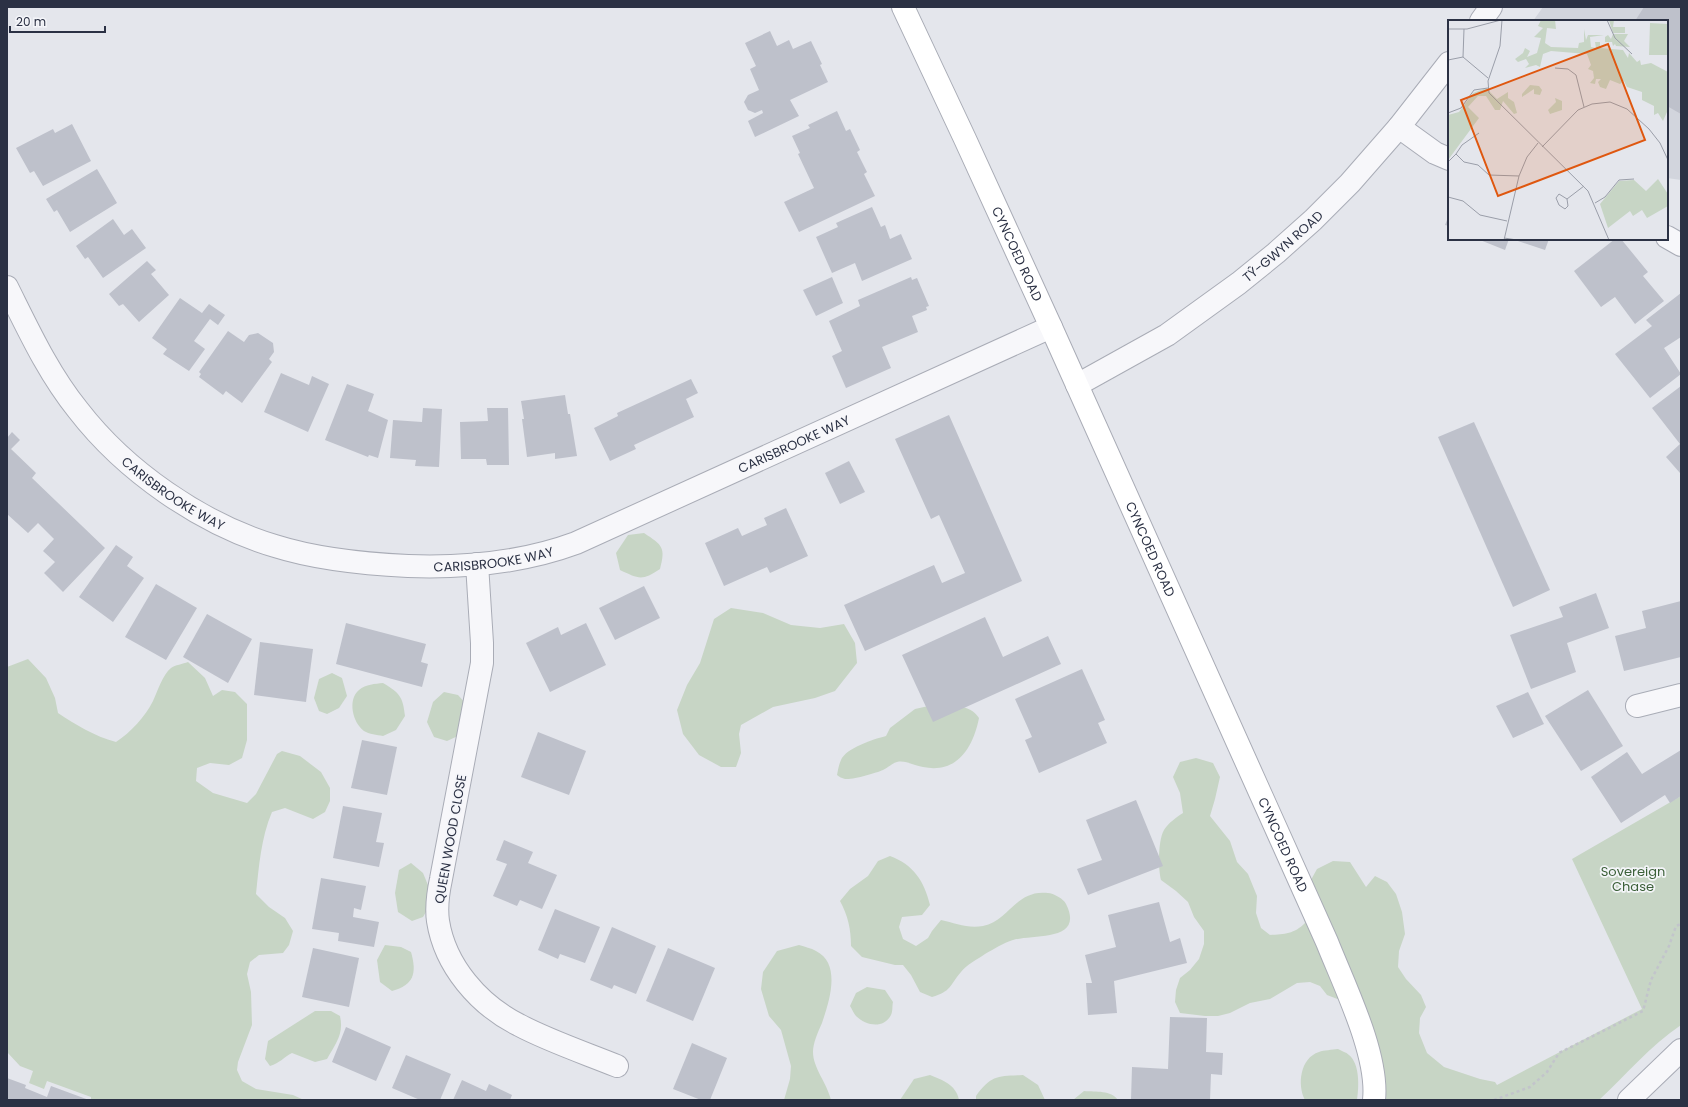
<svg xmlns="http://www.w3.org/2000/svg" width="1688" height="1107" viewBox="0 0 1688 1107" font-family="Poppins,sans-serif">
  <rect width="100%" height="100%" fill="#e4e6ec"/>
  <polygon fill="#d2d5dd" points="1543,7 1681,7 1681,180 1667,178 1667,21 1533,21"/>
  <g fill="#c7d5c5">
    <path d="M644 533C662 545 666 547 660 569 642 581 639 579 620 570L616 553 628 535Z"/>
    <polygon points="731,608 763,613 791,625 820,628 844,624 855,643 857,663 835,691 815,698 773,707 741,725 739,734 741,753 736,767 721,767 699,755 683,734 677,710 687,685 700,663 714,619"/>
    <path d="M28 659 46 678 55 698 58 713C76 725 94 736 116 742 131 732 145 717 153 701 157 692 163 674 171 668 175 665 183 664 188 662L205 678 213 696 222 690 235 692 247 704V740L242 758 229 765 210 763 197 768 196 781 213 793 247 803 256 794 277 754 282 751 300 756 321 772 330 788V801L325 812 313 819 285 808 272 812C261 838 259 866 256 894L269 907 285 918 293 931 289 945 283 953 259 955 250 962 247 974 251 992 252 1025 238 1062 237 1070 242 1081 256 1089 293 1095 304 1100H91V1097L47 1081 44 1089 29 1083 33 1071 20 1066 7 1052V667Z"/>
    <polygon points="332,673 342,678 347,696 339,708 327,714 319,711 314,698 319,679"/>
    <path d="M383 683C400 693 403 697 405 716L396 730 383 736C377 735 369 734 364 731 353 723 347 700 359 690 366 684 375 684 383 683Z"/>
    <polygon points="444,692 458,695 466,704 460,735 447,741 434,737 427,722 433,702"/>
    <path d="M933 705C948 706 970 703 979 718 973 748 957 774 923 767 915 766 906 760 897 762 892 763 888 768 883 770 876 773 853 780 845 779 842 778 839 777 837 775 838 770 839 764 841 760 846 748 874 739 886 736L890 728 915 709Z"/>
    <path d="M1196 758 1213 763 1220 777 1215 799 1210 816 1230 841 1237 862 1248 874 1257 896 1256 913 1261 928 1270 935C1285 934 1294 934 1305 923L1302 908 1307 887 1317 869 1333 861 1350 862 1366 887 1375 876 1387 882 1396 894 1402 912 1405 934 1399 951 1398 967 1406 979 1421 995 1426 1007 1420 1018 1419 1033 1427 1053 1444 1067 1480 1079 1495 1082 1497 1085 1642 1009 1572 859 1681 796V1025C1650 1046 1626 1075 1599 1100H1379L1340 1000 1327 995 1320 986 1310 982 1297 983 1270 999 1250 1003 1230 1013 1218 1016H1205L1180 1013 1175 1002 1176 990 1180 978 1190 970 1199 959 1204 944V931L1194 917 1188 902 1176 891 1161 880C1158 869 1158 840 1164 830 1168 823 1177 817 1183 813L1180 793 1173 777 1180 762Z"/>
    <path d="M890 856C914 865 924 881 930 905L922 915 902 917 899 927 903 939 916 946 928 938 932 931 941 920C955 923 968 929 983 926 1009 921 1016 889 1048 893 1053 893 1064 899 1066 904 1085 942 1033 934 1013 940 1003 943 994 949 985 954 978 959 966 965 961 972 949 986 952 991 932 997L920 992 911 975 903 965H895L862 957 851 946C851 929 848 916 840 901L850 889 868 876 878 861Z"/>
    <polygon points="411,863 423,873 430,890 429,907 423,917 412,921 398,912 395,893 399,870"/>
    <path d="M385 945 401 947 411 952C417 973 414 985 392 991L380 982 377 960Z"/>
    <path d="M799 945C805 947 811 948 816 951 842 964 829 1002 822 1023 818 1032 813 1043 813 1052 813 1068 827 1083 831 1100H784L790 1079 791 1066 781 1030 769 1016 761 989 763 972 777 951Z"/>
    <path d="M867 987 885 990 893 1002C892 1006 893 1011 891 1015 884 1029 866 1026 856 1016 854 1014 852 1009 850 1006L856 993Z"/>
    <path d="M315 1011H331L340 1016C344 1034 336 1043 327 1059L315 1062 292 1053C284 1057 280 1063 270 1066L265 1059 268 1041Z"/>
    <path d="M1338 1049C1341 1051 1346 1052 1349 1055 1360 1064 1359 1087 1357 1100H1305C1297 1085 1300 1058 1319 1052 1324 1050 1332 1050 1338 1049Z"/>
    <path d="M930 1075C943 1080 956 1085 959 1100H900L914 1079Z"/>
    <path d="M1023 1075 1038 1085 1045 1100H976V1096C991 1075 998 1076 1023 1075Z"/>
    <path d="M1084 1091C1096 1092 1111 1090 1118 1100H1073Z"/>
  </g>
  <g fill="#bec1cb">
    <polygon points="1644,7 1681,7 1681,114 1667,106 1667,21 1635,21"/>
    <polygon points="770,31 777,46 789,40 793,49 811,41 822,64 820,65 828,82 790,100 799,116 755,137 748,121 763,113 762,110 755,113 748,110 744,102 748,95 759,90 750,69 756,66 745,43"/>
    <polygon points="837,111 846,131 850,129 860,150 857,152 867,172 864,174 875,196 799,232 784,202 814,188 798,154 800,153 792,136 810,128 808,125"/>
    <polygon points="72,124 91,161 43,186 34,171 30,173 16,148 53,129 55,133"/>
    <polygon points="97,169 117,203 70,232 57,210 54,212 46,199"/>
    <polygon points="872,207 881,227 885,225 890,239 901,234 912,259 862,281 855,263 832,273 816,237 838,227 836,223"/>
    <polygon points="1449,215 1449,226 1445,225"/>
    <polygon points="113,219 124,235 132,229 146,248 103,278 88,257 85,259 76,246"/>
    <polygon points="1480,239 1509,239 1505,250 1480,240"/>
    <polygon points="1512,239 1549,239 1545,250"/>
    <polygon points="1615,239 1621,239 1648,272 1643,276 1664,301 1635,324 1615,297 1601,307 1574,271"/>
    <polygon points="147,261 156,270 151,274 169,295 139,322 123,304 119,306 109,294"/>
    <polygon points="832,277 843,303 816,316 803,290"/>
    <polygon points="911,277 912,280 917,278 929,306 926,307 927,310 912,316 918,332 882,347 891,368 846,388 832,356 842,351 829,321 860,306 858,300"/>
    <polygon points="1681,293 1681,337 1664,348 1681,374 1650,398 1615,354 1652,326 1646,320"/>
    <polygon points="180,298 202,313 209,304 225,315 218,325 210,319 194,341 205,349 189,371 163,354 167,349 152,338"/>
    <polygon points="228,331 244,342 249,335 258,333 273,343 274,352 269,359 272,362 242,403 226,391 223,395 199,377 201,374 199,372"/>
    <polygon points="281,373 309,385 312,376 329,384 308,432 264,412"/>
    <polygon points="691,379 698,393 686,399 694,417 634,445 636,449 610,461 594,428 618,416 617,413"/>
    <polygon points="347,384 374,394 368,411 388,420 378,458 369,455 368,457 325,440"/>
    <polygon points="1681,386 1681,473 1680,473 1666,457 1680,444 1652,408"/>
    <polygon points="565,395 568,414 570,414 577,456 555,459 555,453 527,457 522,419 524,419 521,401"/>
    <polygon points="423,408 442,409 439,467 415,466 416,460 390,458 393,420 422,422"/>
    <polygon points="487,408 508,408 509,465 487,465 486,459 461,459 460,422 488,421"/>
    <polygon points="949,415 1022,581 865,651 844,605 934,565 942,583 965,573 939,515 931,519 895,439"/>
    <polygon points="1474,422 1550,590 1513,607 1438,437"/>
    <polygon points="12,432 20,440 11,449 36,473 32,478 105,548 63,592 44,573 55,562 43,551 54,539 38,523 28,533 7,514 7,438"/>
    <polygon points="849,461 865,492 840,504 825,473"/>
    <polygon points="786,508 808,556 770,573 767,567 724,586 705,543 738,528 742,536 767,525 764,518"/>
    <polygon points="116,545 133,557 127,566 144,578 113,622 79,597"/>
    <polygon points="156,584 197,608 166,660 125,637"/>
    <polygon points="644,586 660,618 615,640 599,608"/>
    <polygon points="1596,593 1609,628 1567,643 1576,672 1531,689 1510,635 1563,617 1559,607"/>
    <polygon points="1681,601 1681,657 1624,671 1615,636 1646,628 1642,611"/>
    <polygon points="207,614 252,639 228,683 183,657"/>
    <polygon points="985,617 1003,657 1048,636 1061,664 933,722 902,655"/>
    <polygon points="346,623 426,644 421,662 428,664 422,687 336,664"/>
    <polygon points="586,623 606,665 550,692 526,643 558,627 561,635"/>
    <polygon points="260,642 313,649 306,702 254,695"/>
    <polygon points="1082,669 1105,720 1098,723 1107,743 1039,773 1025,740 1032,737 1015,699"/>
    <polygon points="1588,690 1623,746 1581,771 1545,716"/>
    <polygon points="1528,692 1544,724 1513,738 1496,706"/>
    <polygon points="538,732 586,751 569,795 521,777"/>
    <polygon points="362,740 397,747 387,795 351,788"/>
    <polygon points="1681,750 1681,796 1670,803 1665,795 1621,823 1591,777 1627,752 1642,774"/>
    <polygon points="1136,800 1163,866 1088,895 1077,869 1102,860 1086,820"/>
    <polygon points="343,806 382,813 376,842 384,843 379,867 333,858"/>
    <polygon points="504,840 533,852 528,863 557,875 542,909 520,900 517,906 493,896 507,864 496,860"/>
    <polygon points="321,878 366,886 361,910 354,908 353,917 379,922 374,947 338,941 339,933 312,929"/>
    <polygon points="1159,902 1170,942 1180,938 1187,963 1114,981 1117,1013 1088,1015 1086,983 1092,983 1085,955 1116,947 1108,915"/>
    <polygon points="555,909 600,927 585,963 560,954 558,959 538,950"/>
    <polygon points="612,927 656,946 636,994 614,985 612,989 590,980"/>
    <polygon points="313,948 359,958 349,1007 302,997"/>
    <polygon points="668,948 715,968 693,1021 646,1001"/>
    <polygon points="1170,1017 1207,1018 1206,1052 1223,1053 1222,1075 1211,1074 1210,1100 1131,1100 1132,1067 1168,1069"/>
    <polygon points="346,1027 391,1047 376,1081 332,1062"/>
    <polygon points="692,1043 727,1058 710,1100 701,1100 673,1089"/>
    <polygon points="406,1055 451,1074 440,1100 420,1100 392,1088"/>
    <polygon points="7,1078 26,1085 25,1088 47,1097 51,1086 89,1100 7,1100"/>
    <polygon points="462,1080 486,1091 489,1084 512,1095 510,1100 453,1100"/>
  </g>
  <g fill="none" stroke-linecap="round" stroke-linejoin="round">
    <g stroke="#a9acb6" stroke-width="24">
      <g id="street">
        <polyline points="1481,21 1491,7"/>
        <polyline points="1399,127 1435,153 1449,159"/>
        <polyline points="1667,237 1681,245"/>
        <path id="s1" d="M7 287C28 329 48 373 78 410 125 471 201 524 275 546 316 559 366 564 408 566 465 568 522 563 576 543L1051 327"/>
        <path id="s2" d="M1077 385 1167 335 1239 283 1276 253 1313 220 1350 183 1399 127 1449 63"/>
        <path d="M477 564 482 643V663L441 879C438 893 436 907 438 921 445 966 479 1005 519 1025 549 1041 585 1053 617 1066"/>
        <polyline points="1637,706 1681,695"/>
        <polyline points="1629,1100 1681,1050"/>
      </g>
    </g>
    <g stroke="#a9acb6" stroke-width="24">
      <g id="secondary">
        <path id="s3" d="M903 7 965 139 1051 327 1327 942C1344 985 1379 1055 1374 1100"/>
      </g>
    </g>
    <polyline stroke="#c2c4cb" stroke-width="2.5" stroke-dasharray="3 3" stroke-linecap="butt" points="1494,1100 1530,1087 1547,1072 1559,1053 1643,1011 1651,980 1669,946 1676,926 1681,924"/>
    <use href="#street" stroke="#f7f7fa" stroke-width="22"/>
    <use href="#secondary" stroke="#fff" stroke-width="22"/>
  </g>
  <g text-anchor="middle" stroke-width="3.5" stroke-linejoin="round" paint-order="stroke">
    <g font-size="13" fill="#2b3144" stroke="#f4f5f9">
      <text dy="5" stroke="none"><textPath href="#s2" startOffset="249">TŶ-GWYN ROAD</textPath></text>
      <text dy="5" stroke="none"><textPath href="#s3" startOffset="272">CYNCOED ROAD</textPath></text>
      <text dy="5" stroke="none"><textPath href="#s1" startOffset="930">CARISBROOKE WAY</textPath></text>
      <text dy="5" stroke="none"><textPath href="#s1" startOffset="270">CARISBROOKE WAY</textPath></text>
      <text dy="5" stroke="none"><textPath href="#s3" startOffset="596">CYNCOED ROAD</textPath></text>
      <text dy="5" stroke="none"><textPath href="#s1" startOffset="606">CARISBROOKE WAY</textPath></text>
      <text transform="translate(450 839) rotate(-80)" y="5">QUEEN WOOD CLOSE</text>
      <text dy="5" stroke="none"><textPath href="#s3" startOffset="920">CYNCOED ROAD</textPath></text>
    </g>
    <g font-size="13" fill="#3c6039" stroke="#f4f5f9">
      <text x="1633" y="876">Sovereign<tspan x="1633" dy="15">Chase</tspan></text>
    </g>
  </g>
  <g transform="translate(1448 20)">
    <rect width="220" height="220" fill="#e4e6ec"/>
    <path d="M93 0H107L108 9 99 8 97 23 103 27 130 28 131 23 136 22V9L138 20 140 15H156L142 17 143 27 148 28 147 22H152V28L175 30 180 38 181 33 189 42 192 40 193 45 203 43 220 52V100L219 92 215 101 210 93 206 95V86L194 80V72L179 67 176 61 172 64 162 60 158 69 152 67 150 62 153 59H148L147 64 142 63 146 58 145 51 140 49 143 45 139 34 103 31 95 34 92 47 88 45 77 48 81 44 78 39 70 42 67 39 75 33 77 28 82 31 79 37 89 33 93 18 86 17 95 8 90 6ZM161 0H166L165 7H177V13H165ZM202 3 220 4V35H201ZM165 14H180L176 21 182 27 168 26 167 24 165 26 164 22H157V17L160 15 163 19ZM82 65 91 66 94 70 92 75 86 74V69L74 77V74ZM38 68 49 79 60 72V78L66 82 69 93 66 94 55 81 52 90H47L38 76H30L20 87 31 98 0 140V95L11 92 25 73ZM107 78 114 81V90L102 94 100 90 108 82ZM210 159 220 174V186L199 198 194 190 185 196 182 191 160 208 152 184 171 161 186 160 198 171Z" fill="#c7d5c5"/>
    <path fill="none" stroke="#9a9ea9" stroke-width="1" d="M54 0 52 26 40 61 41 73 140 171 161 220M159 0 167 18 184 34M0 9H19L53 0M16 9 15 37 40 58M0 40 15 37M107 48 120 49 128 55 136 87M0 93 13 88 26 70 40 68M94 127 130 90 144 84 162 82 179 89 201 109 212 123 220 140M8 134 14 125 31 113M0 142 8 134 16 142 30 145 41 155 71 156M0 177 15 181 32 195 59 201M119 179 120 186 117 189 111 185 108 178 111 174 119 179 136 166M147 183 157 177 171 160 186 159M56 218 69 220M56 220 71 156 79 137 90 123"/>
    <path fill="#df570f" fill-opacity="0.15" stroke="#df570f" stroke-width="2" d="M160 24 197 120 50 176 13 80Z"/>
    <rect width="220" height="220" fill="none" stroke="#2b3144" stroke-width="2"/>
  </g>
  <rect width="1688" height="1107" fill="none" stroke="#2b3144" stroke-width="16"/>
  <path d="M10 26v6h95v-6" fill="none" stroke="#2b3144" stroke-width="2"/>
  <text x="16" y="26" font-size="12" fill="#2b3144" stroke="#f4f5f9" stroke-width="3" paint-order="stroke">20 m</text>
</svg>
